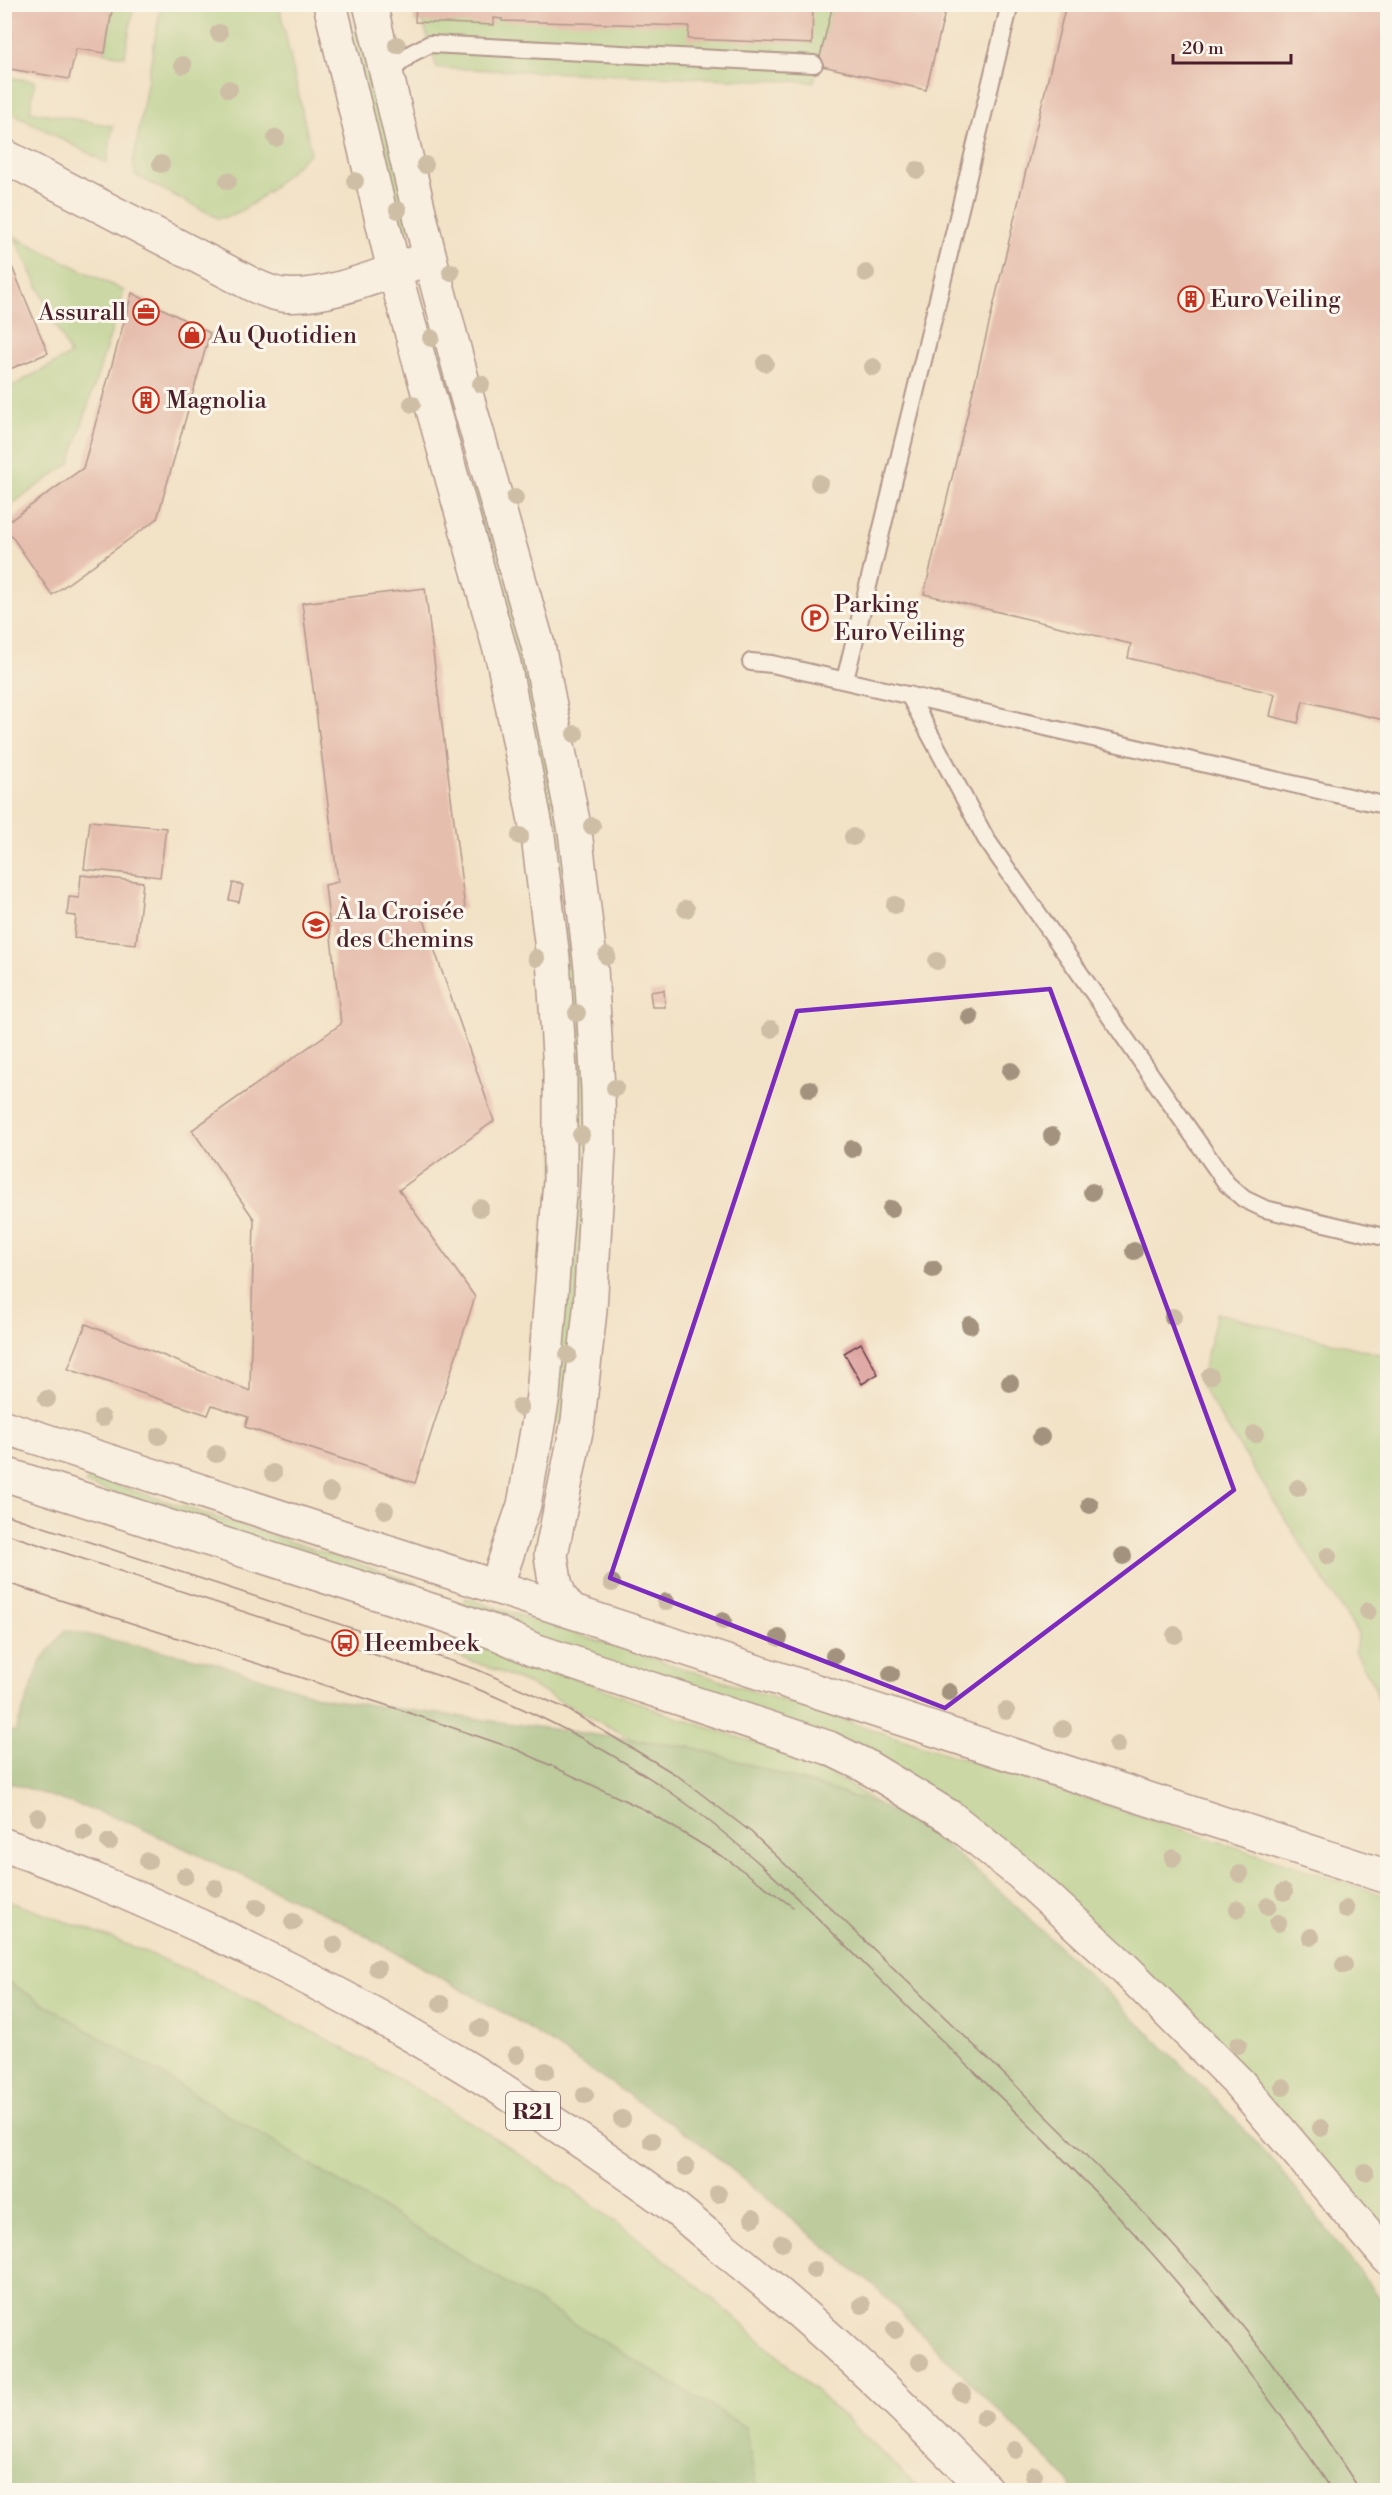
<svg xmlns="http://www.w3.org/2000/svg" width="1392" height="2495" viewBox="0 0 1392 2495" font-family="'Libre Bodoni',serif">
  <rect width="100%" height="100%" fill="#fbf7ec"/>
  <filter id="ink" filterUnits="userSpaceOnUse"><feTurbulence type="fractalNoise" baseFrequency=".0167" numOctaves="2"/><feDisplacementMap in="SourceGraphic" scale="12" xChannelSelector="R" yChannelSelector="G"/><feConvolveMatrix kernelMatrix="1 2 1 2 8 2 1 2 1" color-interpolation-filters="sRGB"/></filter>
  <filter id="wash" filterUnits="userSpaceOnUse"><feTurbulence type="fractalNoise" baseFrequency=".008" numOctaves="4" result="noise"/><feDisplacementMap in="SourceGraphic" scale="24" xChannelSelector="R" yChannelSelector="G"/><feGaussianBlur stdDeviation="1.35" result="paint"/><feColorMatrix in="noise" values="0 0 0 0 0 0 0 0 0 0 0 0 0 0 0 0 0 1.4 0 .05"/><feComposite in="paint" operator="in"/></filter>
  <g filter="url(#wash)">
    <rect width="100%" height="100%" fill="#f2e2c6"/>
    <g fill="#9bcc7b" stroke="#727653" stroke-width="1.5">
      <polygon points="416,4 833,5 814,82 437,68 423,22 415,22"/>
      <polygon points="113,5 134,5 125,56 105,53"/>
      <path d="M161 5H279L311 152C289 171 248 217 218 218L135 175 133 163Z"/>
      <polygon points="366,31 413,228 394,232 348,35"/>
      <polygon points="4,77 35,81 30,111 113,126 107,163 5,109"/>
      <polygon points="15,237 124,291 70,463 5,509 5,390 70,355"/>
      <polygon points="415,313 438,326 464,422 447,427"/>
      <polygon points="483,486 504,557 572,879 555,882 466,492"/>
      <polygon points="577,928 588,1129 567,1424 549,1421 560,930"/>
      <polygon points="1217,1313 1387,1356 1387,1783 1384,1719 1375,1688 1355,1651 1358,1634 1200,1384"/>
      <polygon points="89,1476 417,1583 414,1592 86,1484"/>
      <polygon points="465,1598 1387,1896 1387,2236 989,1830 461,1610"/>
      <polygon points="458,1632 672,1716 785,1752 838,1778 880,1805 695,1748 632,1739 534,1687 498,1671 450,1653"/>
      <path d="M5 1900C65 1922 126 1942 185 1969 344 2042 497 2131 636 2237 736 2313 830 2404 921 2490H5Z"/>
    </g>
    <g fill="#7cb06b" stroke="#63684b" stroke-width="1.5">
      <polygon points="65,1630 209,1661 327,1699 695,1748 880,1805 935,1836 1001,1892 1102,1987 1218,2101 1280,2169 1387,2307 1387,2490 1075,2490 1060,2472 875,2287 696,2140 513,2018 334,1918 128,1822 5,1781 5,1729 15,1732 41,1661"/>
      <polygon points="5,1980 745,2427 757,2490 5,2490"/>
    </g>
    <g id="blocks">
      <g fill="#d79291">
        <polygon points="4,4 113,4 105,53 76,49 69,79 4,68"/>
        <polygon points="416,4 813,4 812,44 688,39 689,26 502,21 502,19 494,18 494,25 415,22"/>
        <polygon points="833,4 947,4 926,90 818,65"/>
        <polygon points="1066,4 1388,4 1388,721 1303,701 1298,723 1270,716 1275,694 1128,658 1131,644 924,594"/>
        <polygon points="5,250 48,353 5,371"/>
        <polygon points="132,293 210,333 157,519 52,595 4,525 83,468"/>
        <polygon points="425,588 465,909 422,914 494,1121 399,1190 475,1297 415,1483 245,1427 248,1417 212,1405 208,1415 68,1369 86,1324 250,1391 254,1219 192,1130 341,1024 325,885 338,882 302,603"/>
        <polygon points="90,821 166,828 160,877 84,869"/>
        <polygon points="81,875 143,882 136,944 74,938 76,916 67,915 69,897 79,898"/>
        <polygon points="233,883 243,885 239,902 229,900"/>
        <polygon points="664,990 665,1007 652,1007 650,992"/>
        <polygon points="861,1343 878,1374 862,1384 844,1353"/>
      </g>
    </g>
  </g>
  <g filter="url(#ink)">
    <use href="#blocks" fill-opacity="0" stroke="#633c42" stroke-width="1.5"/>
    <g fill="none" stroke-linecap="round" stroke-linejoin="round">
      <g stroke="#633c42" stroke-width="20">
        <g id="lane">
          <polyline points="386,75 412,53 430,44 814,64"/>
          <polyline points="751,662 772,664 1388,806"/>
          <polyline points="845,680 1010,4"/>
          <polyline points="909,695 986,839 1227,1184 1244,1199 1265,1209 1388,1238"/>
        </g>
      </g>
      <g stroke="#633c42" stroke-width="36">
        <g id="street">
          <path d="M4 156 253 285C262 289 273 294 283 295 324 300 390 271 430 258"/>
          <polyline points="4,1474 449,1616 499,1634 534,1650 829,1748 864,1765 950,1817 1020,1873 1123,1967 1239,2083 1388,2258"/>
        </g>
      </g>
      <g stroke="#633c42" stroke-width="36">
        <g id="secondary">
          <polyline points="330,4 394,270 504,664 538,836 553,958 560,1071 560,1181 543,1396 524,1505 496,1587"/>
          <polyline points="370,4 430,258 465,390 538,645 575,831 591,968 598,1089 599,1150 590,1310 578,1421 551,1555 555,1582 560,1597 571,1611"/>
          <polyline points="4,1427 1388,1877"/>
        </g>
      </g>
      <g stroke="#633c42" stroke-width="36">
        <path id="primary" d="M4 1845C76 1870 145 1901 213 1932 370 2005 519 2094 659 2196 680 2211 699 2229 719 2245 814 2320 902 2403 986 2490"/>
      </g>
      <use href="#lane" stroke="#fff" stroke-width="16"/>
      <use href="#street" stroke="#fff" stroke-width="33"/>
      <use href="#secondary" stroke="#fff" stroke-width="33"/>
      <use href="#primary" stroke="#fff" stroke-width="33"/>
      <g stroke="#4a1f2b" stroke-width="1.5">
        <polyline points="4,1514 476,1669 567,1709 678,1776 751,1832 789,1868 1007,2077 1146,2215 1208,2284 1266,2355 1319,2428 1360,2490"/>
        <path d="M4 1533 470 1686C539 1714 604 1747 666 1789 763 1856 847 1949 932 2031 999 2096 1068 2161 1131 2230 1205 2311 1272 2399 1332 2490"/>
        <polyline points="4,1582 395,1708 518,1750 645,1810 728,1860 793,1907"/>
      </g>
    </g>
    <g fill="#a3937e">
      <circle cx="219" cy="33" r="9"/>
      <circle cx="397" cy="45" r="9"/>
      <circle cx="183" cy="65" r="9"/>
      <circle cx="229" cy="89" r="9"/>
      <circle cx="276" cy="138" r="9"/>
      <circle cx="161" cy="164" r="9"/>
      <circle cx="425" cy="165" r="9"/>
      <circle cx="917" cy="170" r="9"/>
      <circle cx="228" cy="181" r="9"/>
      <circle cx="355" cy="181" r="9"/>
      <circle cx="398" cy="210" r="9"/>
      <circle cx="451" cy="272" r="9"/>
      <circle cx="866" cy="273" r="9"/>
      <circle cx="431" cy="338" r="9"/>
      <circle cx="765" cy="363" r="9"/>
      <circle cx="873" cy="367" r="9"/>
      <circle cx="481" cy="384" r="9"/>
      <circle cx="412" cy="404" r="9"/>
      <circle cx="819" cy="483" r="9"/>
      <circle cx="515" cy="498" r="9"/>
      <circle cx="575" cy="734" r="9"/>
      <circle cx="592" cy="826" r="9"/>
      <circle cx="520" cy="836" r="9"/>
      <circle cx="853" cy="837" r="9"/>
      <circle cx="895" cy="905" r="9"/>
      <circle cx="686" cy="909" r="9"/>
      <circle cx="607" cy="956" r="9"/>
      <circle cx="536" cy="958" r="9"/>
      <circle cx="937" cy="961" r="9"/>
      <circle cx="577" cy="1013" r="9"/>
      <circle cx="970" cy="1017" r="9"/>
      <circle cx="771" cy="1029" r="9"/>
      <circle cx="1011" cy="1071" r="9"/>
      <circle cx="615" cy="1088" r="9"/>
      <circle cx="810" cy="1089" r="9"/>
      <circle cx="581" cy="1135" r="9"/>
      <circle cx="1052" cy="1136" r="9"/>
      <circle cx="852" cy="1149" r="9"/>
      <circle cx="1092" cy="1192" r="9"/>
      <circle cx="480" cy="1208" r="9"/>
      <circle cx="891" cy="1209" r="9"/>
      <circle cx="1134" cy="1251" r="9"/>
      <circle cx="933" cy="1269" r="9"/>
      <circle cx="1173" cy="1317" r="9"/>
      <circle cx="970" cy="1325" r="9"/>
      <circle cx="568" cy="1355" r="9"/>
      <circle cx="1210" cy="1376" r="9"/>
      <circle cx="1010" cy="1383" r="9"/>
      <circle cx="47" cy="1399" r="9"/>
      <circle cx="520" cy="1407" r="9"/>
      <circle cx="102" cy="1418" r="9"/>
      <circle cx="1255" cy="1434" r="9"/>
      <circle cx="159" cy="1436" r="9"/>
      <circle cx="1041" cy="1437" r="9"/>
      <circle cx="216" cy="1454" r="9"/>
      <circle cx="273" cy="1473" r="9"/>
      <circle cx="1298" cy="1488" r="9"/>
      <circle cx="330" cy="1492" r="9"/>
      <circle cx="1090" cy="1505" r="9"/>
      <circle cx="385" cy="1510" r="9"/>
      <circle cx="1123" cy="1556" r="9"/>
      <circle cx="1328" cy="1556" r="9"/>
      <circle cx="612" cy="1583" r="9"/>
      <circle cx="666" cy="1602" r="9"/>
      <circle cx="1368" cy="1611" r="9"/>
      <circle cx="723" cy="1621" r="9"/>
      <circle cx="1175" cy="1635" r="9"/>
      <circle cx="779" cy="1638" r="9"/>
      <circle cx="834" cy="1656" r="9"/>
      <circle cx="891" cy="1674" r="9"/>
      <circle cx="949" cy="1692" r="9"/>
      <circle cx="1006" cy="1711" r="9"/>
      <circle cx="1063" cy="1729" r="9"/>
      <circle cx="1117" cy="1745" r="9"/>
      <circle cx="38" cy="1817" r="9"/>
      <circle cx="84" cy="1832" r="9"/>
      <circle cx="109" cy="1842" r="9"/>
      <circle cx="1173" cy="1858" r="9"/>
      <circle cx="148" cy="1861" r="9"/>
      <circle cx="1240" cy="1874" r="9"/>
      <circle cx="185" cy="1876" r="9"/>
      <circle cx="215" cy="1888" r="9"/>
      <circle cx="1284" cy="1892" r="9"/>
      <circle cx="1268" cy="1906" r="9"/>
      <circle cx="257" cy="1907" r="9"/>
      <circle cx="1238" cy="1909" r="9"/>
      <circle cx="1346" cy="1909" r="9"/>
      <circle cx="293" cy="1922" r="9"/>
      <circle cx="1278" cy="1923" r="9"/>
      <circle cx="1311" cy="1937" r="9"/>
      <circle cx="334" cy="1945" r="9"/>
      <circle cx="1344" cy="1965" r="9"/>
      <circle cx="377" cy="1968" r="9"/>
      <circle cx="441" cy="2004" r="9"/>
      <circle cx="480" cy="2028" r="9"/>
      <circle cx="1238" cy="2045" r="9"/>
      <circle cx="517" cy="2055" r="9"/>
      <circle cx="546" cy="2071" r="9"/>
      <circle cx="1283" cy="2087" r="9"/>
      <circle cx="585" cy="2095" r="9"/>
      <circle cx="622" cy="2119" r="9"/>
      <circle cx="1321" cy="2128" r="9"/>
      <circle cx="652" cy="2141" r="9"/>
      <circle cx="686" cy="2167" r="9"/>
      <circle cx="1365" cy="2172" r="9"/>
      <circle cx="718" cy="2194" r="9"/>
      <circle cx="753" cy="2218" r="9"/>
      <circle cx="782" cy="2243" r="9"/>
      <circle cx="814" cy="2270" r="9"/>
      <circle cx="862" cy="2305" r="9"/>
      <circle cx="895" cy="2330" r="9"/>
      <circle cx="920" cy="2362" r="9"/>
      <circle cx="962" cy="2393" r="9"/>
      <circle cx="984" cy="2418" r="9"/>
      <circle cx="1015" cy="2450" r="9"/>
      <circle cx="1034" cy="2475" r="9"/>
    </g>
  </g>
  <path d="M0 0H1392V2495H0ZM1050 989 1234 1490 945 1708 610 1578 797 1011Z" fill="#f2e2c6" fill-opacity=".55" fill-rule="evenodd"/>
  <path fill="none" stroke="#7b2cbf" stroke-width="4.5" stroke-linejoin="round" d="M1050 989 1234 1490 945 1708 610 1578 797 1011Z"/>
  <defs>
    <g id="building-ring" transform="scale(1.35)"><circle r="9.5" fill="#fbf7ec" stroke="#c8321e" stroke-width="1.5"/><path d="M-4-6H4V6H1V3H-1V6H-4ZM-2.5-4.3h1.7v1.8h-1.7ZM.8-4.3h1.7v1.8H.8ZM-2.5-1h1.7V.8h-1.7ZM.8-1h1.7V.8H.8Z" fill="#c8321e"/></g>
    <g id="office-ring" transform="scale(1.35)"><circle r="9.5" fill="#fbf7ec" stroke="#c8321e" stroke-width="1.5"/><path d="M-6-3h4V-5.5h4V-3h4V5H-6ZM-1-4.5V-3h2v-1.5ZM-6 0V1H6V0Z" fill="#c8321e"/></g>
    <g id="shop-ring" transform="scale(1.35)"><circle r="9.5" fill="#fbf7ec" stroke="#c8321e" stroke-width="1.5"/><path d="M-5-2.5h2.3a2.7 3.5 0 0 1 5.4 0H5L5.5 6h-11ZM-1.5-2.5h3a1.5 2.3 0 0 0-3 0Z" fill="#c8321e"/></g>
    <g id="parking-ring" transform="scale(1.35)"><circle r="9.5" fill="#fbf7ec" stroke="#c8321e" stroke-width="1.5"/><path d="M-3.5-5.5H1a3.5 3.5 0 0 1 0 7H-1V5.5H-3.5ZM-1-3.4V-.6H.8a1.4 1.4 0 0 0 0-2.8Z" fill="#c8321e"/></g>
    <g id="school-ring" transform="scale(1.35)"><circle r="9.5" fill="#fbf7ec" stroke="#c8321e" stroke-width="1.5"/><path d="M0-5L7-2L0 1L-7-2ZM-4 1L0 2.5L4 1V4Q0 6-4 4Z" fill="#c8321e"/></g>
    <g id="bus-ring" transform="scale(1.35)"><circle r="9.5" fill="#fbf7ec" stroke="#c8321e" stroke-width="1.5"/><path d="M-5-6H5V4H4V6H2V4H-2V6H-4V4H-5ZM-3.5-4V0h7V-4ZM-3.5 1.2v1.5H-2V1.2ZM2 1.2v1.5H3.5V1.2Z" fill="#c8321e"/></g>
  </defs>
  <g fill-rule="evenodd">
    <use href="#building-ring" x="1191" y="299"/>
    <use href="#office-ring" x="146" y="312"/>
    <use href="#shop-ring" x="192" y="335"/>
    <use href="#building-ring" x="146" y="400"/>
    <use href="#parking-ring" x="815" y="618"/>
    <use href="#school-ring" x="316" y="925"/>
    <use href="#bus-ring" x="345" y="1643"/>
  </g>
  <g text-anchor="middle" stroke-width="6" stroke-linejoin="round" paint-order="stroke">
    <rect fill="#fbf7ec" stroke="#7f6065" stroke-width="1.5" x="506" y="2092" width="54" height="38" rx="4.5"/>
    <g font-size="22" font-weight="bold" fill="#4a1f2b">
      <text x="533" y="2119">R21</text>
    </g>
    <g font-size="24" fill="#4a1f2b" stroke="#fbf7ec" text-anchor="start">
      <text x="1210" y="307">EuroVeiling</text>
      <text x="126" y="320" text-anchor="end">Assurall</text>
      <text x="212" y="343">Au Quotidien</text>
      <text x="166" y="408">Magnolia</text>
      <text x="834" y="612">Parking<tspan x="834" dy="28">EuroVeiling</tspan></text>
      <text x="336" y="919">À la Croisée<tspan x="336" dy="28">des Chemins</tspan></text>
      <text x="364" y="1651">Heembeek</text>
    </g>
  </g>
  <rect width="1392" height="2495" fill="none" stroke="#fbf7ec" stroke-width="24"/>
  <path d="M1173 54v9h118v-9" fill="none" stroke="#4a1f2b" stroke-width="3"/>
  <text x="1182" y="54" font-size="18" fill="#4a1f2b" stroke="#fbf7ec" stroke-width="4.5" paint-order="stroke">20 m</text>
</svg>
